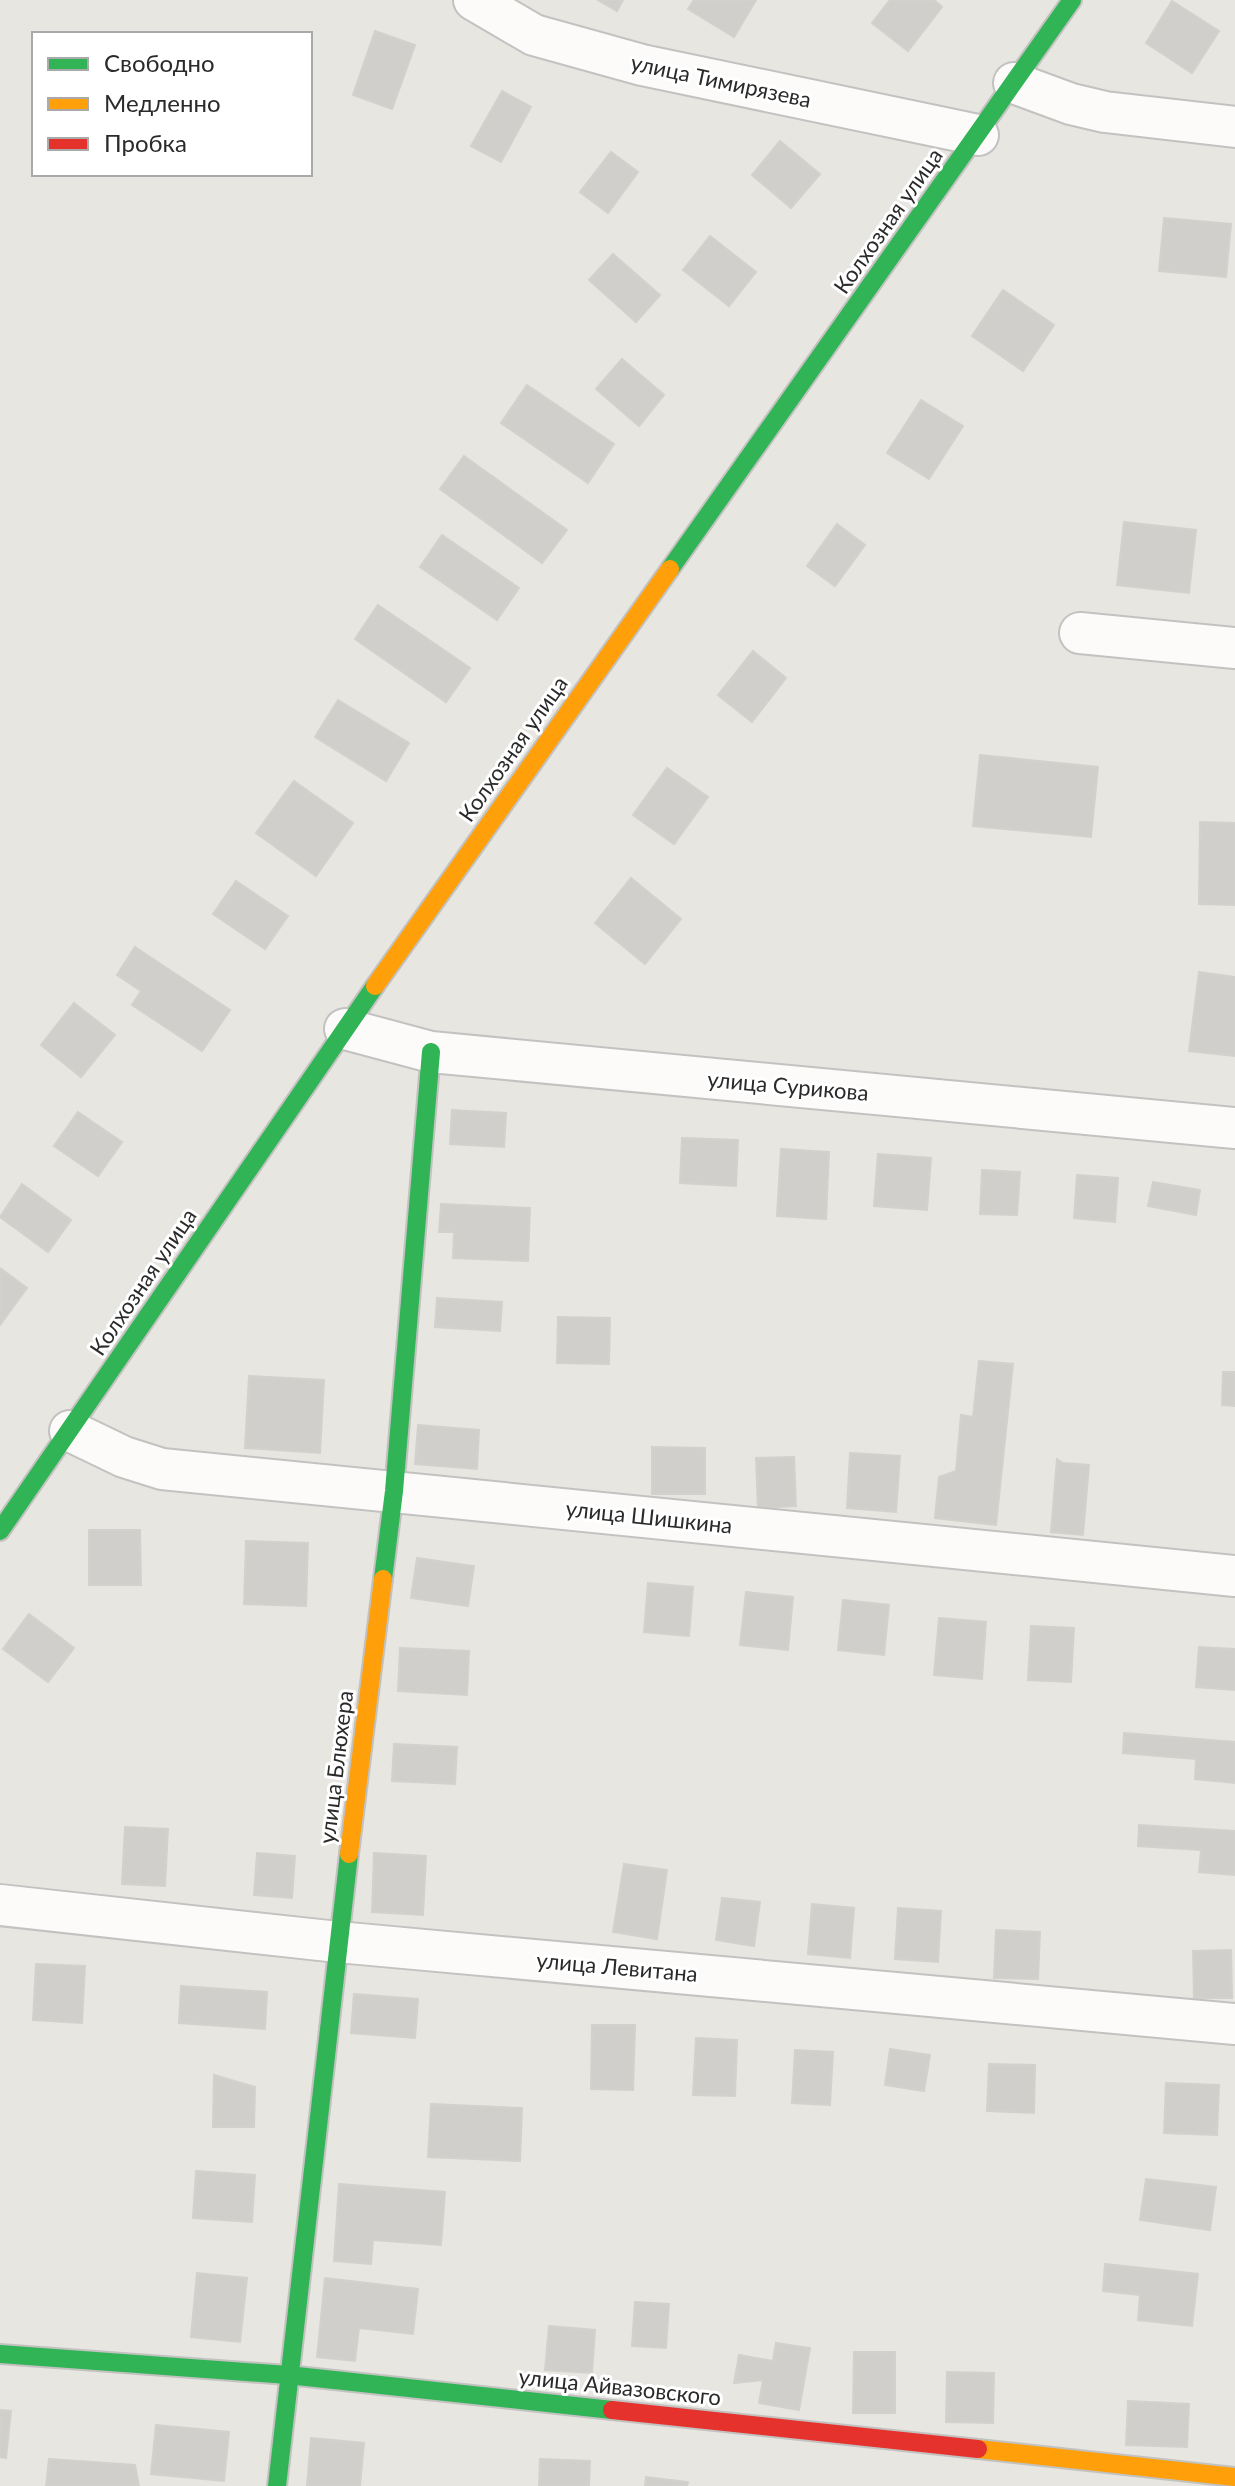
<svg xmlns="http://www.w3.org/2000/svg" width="1235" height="2486" viewBox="0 0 1235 2486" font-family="Lato,sans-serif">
  <rect width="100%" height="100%" fill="#e8e6e1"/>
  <g fill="#d1cfcc" stroke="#d3d1cd" stroke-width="2">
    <polygon points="598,0 623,0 617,11"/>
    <polygon points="694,0 756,0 734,37 688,9"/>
    <polygon points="890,0 934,0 942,7 908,51 872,23"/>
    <polygon points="1172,1 1219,31 1192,73 1146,43"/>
    <polygon points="375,31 415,45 392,109 353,95"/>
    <polygon points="502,91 531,107 501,162 471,146"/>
    <polygon points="780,141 820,174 791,208 752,175"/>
    <polygon points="611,152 638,172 608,213 580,192"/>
    <polygon points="1164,218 1231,224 1226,277 1159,271"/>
    <polygon points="710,236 756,272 729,306 683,270"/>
    <polygon points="613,254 660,295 636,322 589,280"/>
    <polygon points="1003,290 1054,325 1023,371 972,336"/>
    <polygon points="622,359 664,395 639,426 596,389"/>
    <polygon points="527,385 614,444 588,483 501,423"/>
    <polygon points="921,400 963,426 929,479 887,453"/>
    <polygon points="464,456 567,530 542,563 440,489"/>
    <polygon points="1124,522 1196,530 1189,593 1117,585"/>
    <polygon points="837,524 865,545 835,586 807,566"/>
    <polygon points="442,535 519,588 497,620 420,567"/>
    <polygon points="378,605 470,668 446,702 355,639"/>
    <polygon points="753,651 786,678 752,722 718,695"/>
    <polygon points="338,700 409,743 386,781 315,737"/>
    <polygon points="980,755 1098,767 1091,837 973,826"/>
    <polygon points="667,768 708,797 674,844 633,815"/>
    <polygon points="294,781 353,823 316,876 256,833"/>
    <polygon points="1200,822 1235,823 1235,905 1199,904"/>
    <polygon points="631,878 681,919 645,964 595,923"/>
    <polygon points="236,881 288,916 265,949 213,914"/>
    <polygon points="135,947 230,1010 202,1051 132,1005 141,991 117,975"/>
    <polygon points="1199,972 1235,977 1235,1056 1189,1051"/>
    <polygon points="74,1003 115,1035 81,1077 41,1045"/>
    <polygon points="452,1110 506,1113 504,1147 450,1144"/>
    <polygon points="78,1112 122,1142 98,1176 54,1146"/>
    <polygon points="682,1138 738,1140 736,1186 680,1183"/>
    <polygon points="781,1149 829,1152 826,1219 777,1216"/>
    <polygon points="878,1154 931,1158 927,1210 874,1206"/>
    <polygon points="982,1170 1020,1172 1017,1215 980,1214"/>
    <polygon points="1077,1175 1118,1178 1115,1222 1074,1218"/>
    <polygon points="1153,1182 1200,1190 1196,1215 1148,1206"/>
    <polygon points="22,1184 71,1220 48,1252 0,1217"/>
    <polygon points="441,1204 530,1208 528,1261 453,1258 454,1232 439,1232"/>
    <polygon points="0,1268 27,1288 0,1325"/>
    <polygon points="437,1298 502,1302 500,1331 435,1327"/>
    <polygon points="558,1317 610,1318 609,1364 557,1363"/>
    <polygon points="979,1361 1013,1364 996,1525 935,1518 939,1477 956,1471 961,1415 973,1417"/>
    <polygon points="1223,1372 1235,1372 1235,1406 1222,1405"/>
    <polygon points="249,1376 324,1380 320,1453 245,1448"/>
    <polygon points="418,1425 479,1430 477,1469 415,1464"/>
    <polygon points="652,1447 705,1448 705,1494 652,1494"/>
    <polygon points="850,1453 900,1456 896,1512 847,1508"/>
    <polygon points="794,1457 796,1506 758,1508 756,1458"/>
    <polygon points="1057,1459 1063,1463 1089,1465 1083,1535 1051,1532"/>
    <polygon points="89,1530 140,1530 141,1585 89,1585"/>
    <polygon points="246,1541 308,1543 306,1606 244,1604"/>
    <polygon points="417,1558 474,1566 468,1606 411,1598"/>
    <polygon points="648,1583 693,1587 689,1636 644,1632"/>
    <polygon points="746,1592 793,1597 788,1650 740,1645"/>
    <polygon points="843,1600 889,1605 884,1655 838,1650"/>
    <polygon points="29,1614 74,1648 48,1682 3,1649"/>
    <polygon points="939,1618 986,1622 982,1679 934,1675"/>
    <polygon points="1031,1626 1074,1628 1071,1682 1028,1680"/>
    <polygon points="1199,1647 1235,1649 1235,1690 1196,1687"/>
    <polygon points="400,1648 469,1651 467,1695 398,1691"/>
    <polygon points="1124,1733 1235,1742 1235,1783 1195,1779 1196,1759 1123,1753"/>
    <polygon points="394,1744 457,1747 455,1784 392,1781"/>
    <polygon points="1139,1825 1235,1831 1235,1875 1199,1872 1201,1850 1138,1846"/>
    <polygon points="125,1827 168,1829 165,1886 122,1884"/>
    <polygon points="257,1853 295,1856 292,1898 254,1895"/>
    <polygon points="374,1853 426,1856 423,1915 372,1912"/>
    <polygon points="624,1864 667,1870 657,1939 613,1932"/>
    <polygon points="722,1898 760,1902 754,1946 716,1940"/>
    <polygon points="812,1904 854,1908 850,1958 808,1954"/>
    <polygon points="898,1908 941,1911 938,1962 895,1959"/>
    <polygon points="996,1930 1040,1932 1038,1979 994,1978"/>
    <polygon points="1231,1950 1232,1998 1194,1998 1193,1951"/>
    <polygon points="36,1964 85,1966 82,2023 33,2020"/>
    <polygon points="181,1986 267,1992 265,2029 179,2023"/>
    <polygon points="354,1994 418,1999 415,2038 351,2033"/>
    <polygon points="592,2025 635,2025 633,2090 591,2089"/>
    <polygon points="696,2038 737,2040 735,2096 693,2095"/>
    <polygon points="890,2049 930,2055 924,2091 885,2085"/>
    <polygon points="795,2050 833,2052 830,2105 792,2103"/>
    <polygon points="989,2064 1035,2065 1034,2113 987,2111"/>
    <polygon points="214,2075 255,2087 254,2127 213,2127"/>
    <polygon points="1166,2083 1219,2085 1217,2135 1164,2133"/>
    <polygon points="431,2104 522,2108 520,2161 428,2157"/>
    <polygon points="196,2171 255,2175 252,2222 193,2218"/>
    <polygon points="1146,2179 1216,2187 1210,2230 1140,2220"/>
    <polygon points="339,2184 445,2192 441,2245 373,2240 371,2264 334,2261"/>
    <polygon points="1105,2264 1198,2274 1192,2326 1138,2320 1140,2295 1103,2291"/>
    <polygon points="197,2273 247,2278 240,2342 191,2337"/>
    <polygon points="325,2278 418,2289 413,2334 359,2328 355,2361 317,2357"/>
    <polygon points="635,2302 669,2304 666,2348 632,2346"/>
    <polygon points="549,2326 595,2330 592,2373 545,2370"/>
    <polygon points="776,2343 810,2348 799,2410 759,2403 763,2380 734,2383 739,2355 773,2361"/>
    <polygon points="854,2352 895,2352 895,2413 853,2413"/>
    <polygon points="947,2372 994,2373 993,2423 946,2422"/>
    <polygon points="1128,2401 1189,2404 1187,2447 1126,2445"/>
    <polygon points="0,2410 11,2411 6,2458 0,2457"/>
    <polygon points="156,2425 229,2432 224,2481 151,2474"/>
    <polygon points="311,2438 364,2443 360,2486 307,2486"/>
    <polygon points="49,2459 135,2465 139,2486 46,2486"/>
    <polygon points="540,2459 590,2461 589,2486 539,2486"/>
    <polygon points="646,2477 688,2482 687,2486 645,2486"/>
  </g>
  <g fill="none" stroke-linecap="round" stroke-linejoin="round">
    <g stroke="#c2c2c1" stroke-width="44">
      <g id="street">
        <polyline points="474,0 534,35 642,65 978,135"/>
        <polyline points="1014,83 1071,104 1105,112 1235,127"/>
        <polyline points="1080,633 1235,648"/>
        <polyline points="345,1029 431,1052 1235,1128"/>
        <polyline points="70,1431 124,1457 162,1469 1235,1576"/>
        <polyline points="0,1905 338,1942 1235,2024"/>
      </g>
    </g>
    <g stroke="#c2c2c1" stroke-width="22">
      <g id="fast">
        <polyline points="670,569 1072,0"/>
        <polyline points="0,1531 375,986"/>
        <polyline points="383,1579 394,1491 431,1052"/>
        <polyline points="0,2354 288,2375 612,2410"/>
        <polyline points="277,2486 349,1854"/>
      </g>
    </g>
    <g stroke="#c2c2c1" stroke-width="22">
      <g id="slow">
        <polyline points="375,986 670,569"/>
        <polyline points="349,1854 383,1579"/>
        <polyline points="978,2449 1235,2477"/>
      </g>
    </g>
    <g stroke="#c2c2c1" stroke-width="22">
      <polyline id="jam" points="612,2410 978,2449"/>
    </g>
    <use href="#street" stroke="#fcfbfa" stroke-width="40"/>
    <use href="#fast" stroke="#30b455" stroke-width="18"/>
    <use href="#slow" stroke="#ff9f0a" stroke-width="18"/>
    <use href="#jam" stroke="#e5322d" stroke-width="18"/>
  </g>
  <g text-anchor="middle" stroke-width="6" stroke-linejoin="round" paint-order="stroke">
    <g font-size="22" fill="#2a2a2a" stroke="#fff">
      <text transform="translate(721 81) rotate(12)" y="8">улица Тимирязева</text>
      <text transform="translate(888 221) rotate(-55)" y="8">Колхозная улица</text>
      <text transform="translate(513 749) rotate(-55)" y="8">Колхозная улица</text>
      <text transform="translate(788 1086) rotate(5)" y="8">улица Сурикова</text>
      <text transform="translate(143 1282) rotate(-56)" y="8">Колхозная улица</text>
      <text transform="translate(649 1517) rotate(6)" y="8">улица Шишкина</text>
      <text transform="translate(336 1767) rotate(-83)" y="8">улица Блюхера</text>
      <text transform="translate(617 1967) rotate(5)" y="8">улица Левитана</text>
      <text transform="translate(620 2387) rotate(6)" y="8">улица Айвазовского</text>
    </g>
  </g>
  <rect x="32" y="32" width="280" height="144" fill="#ffffff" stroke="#aaaaaa" stroke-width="2"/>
  <rect x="48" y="58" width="40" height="12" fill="#30b455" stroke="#aaaaaa" stroke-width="2"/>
  <text x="104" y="72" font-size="24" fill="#2a2a2a">Свободно</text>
  <rect x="48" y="98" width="40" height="12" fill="#ff9f0a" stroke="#aaaaaa" stroke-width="2"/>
  <text x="104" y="112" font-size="24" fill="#2a2a2a">Медленно</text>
  <rect x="48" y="138" width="40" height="12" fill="#e5322d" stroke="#aaaaaa" stroke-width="2"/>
  <text x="104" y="152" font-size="24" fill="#2a2a2a">Пробка</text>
</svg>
